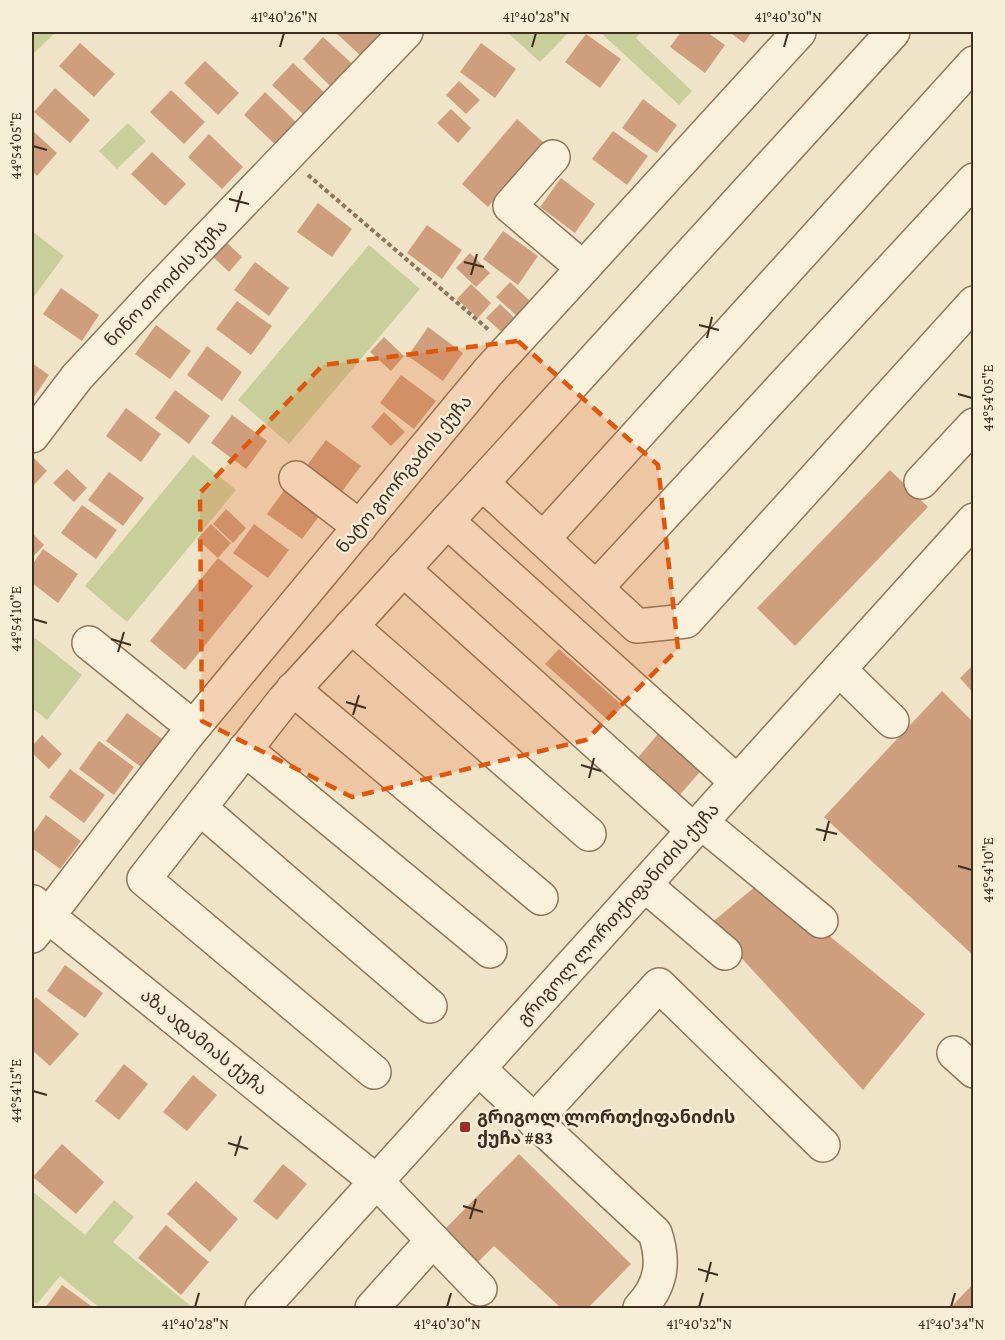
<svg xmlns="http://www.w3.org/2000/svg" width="1005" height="1340" viewBox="0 0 1005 1340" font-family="'Crimson Pro','Noto Sans Georgian',serif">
  <rect width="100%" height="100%" fill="#f0e4c8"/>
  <g fill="#c9cf9b">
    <polygon points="32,32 56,32 32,55"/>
    <polygon points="507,32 569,32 540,62"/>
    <polygon points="600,32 641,32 636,38 692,91 679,105"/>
    <polygon points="128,123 146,141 117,169 99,151"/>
    <polygon points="32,231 64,256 32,299"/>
    <polygon points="369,245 420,289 289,444 238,400"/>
    <polygon points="193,455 236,490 127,622 85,586"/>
    <polygon points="35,638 82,675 47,720 32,708 32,642"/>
    <polygon points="32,1191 85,1235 114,1200 134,1217 113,1242 193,1308 100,1308 60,1276 37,1304 32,1300"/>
  </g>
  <g fill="#cf9f7d">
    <polygon points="335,32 379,32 382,34 361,56"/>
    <polygon points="681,32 707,32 725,45 705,73 670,47"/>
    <polygon points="729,32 752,32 744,43"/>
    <polygon points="586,34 621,59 600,88 565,62"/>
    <polygon points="323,37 358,69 336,92 303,59"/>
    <polygon points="80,43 115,74 94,97 59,66"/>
    <polygon points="481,43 516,69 495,98 460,72"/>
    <polygon points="205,61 239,93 218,115 184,83"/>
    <polygon points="293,63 327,95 306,117 272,85"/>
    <polygon points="459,81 480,100 466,114 446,95"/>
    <polygon points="55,88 90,120 70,143 34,112"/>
    <polygon points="171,90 205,122 184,144 150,112"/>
    <polygon points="265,92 299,125 278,147 244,115"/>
    <polygon points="643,99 677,125 657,153 622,128"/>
    <polygon points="451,109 471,128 458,143 437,123"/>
    <polygon points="517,119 543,142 488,207 462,184"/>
    <polygon points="32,130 57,153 37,176 32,171"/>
    <polygon points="613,131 648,156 627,185 592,159"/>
    <polygon points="209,134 243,167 222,189 188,157"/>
    <polygon points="152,152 186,184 165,206 131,174"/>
    <polygon points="561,178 595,204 575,233 540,207"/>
    <polygon points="318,203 352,229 332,257 297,232"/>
    <polygon points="427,225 462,250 442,279 407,253"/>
    <polygon points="503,231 538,256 518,285 483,259"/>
    <polygon points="222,238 242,257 229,272 208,252"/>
    <polygon points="470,253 490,273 476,287 456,268"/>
    <polygon points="255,262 289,288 269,316 234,290"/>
    <polygon points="510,282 530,301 517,316 496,297"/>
    <polygon points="471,284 491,303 478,318 457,299"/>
    <polygon points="61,288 99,315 82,341 43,314"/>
    <polygon points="237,301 272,326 251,355 216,329"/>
    <polygon points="500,304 520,323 507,337 486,318"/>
    <polygon points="156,325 191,351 170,379 135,354"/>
    <polygon points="428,327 463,353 443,381 408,356"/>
    <polygon points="384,337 404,356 391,371 370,352"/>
    <polygon points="207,346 242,372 222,401 187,375"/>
    <polygon points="32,363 49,375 32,400"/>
    <polygon points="401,375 436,401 414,429 380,403"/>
    <polygon points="175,390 210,416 189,444 155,418"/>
    <polygon points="126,408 161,434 141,462 106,436"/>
    <polygon points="384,412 405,432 391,446 371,427"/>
    <polygon points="232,415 267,441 246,469 211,443"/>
    <polygon points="326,440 361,466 340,494 305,468"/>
    <polygon points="33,457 47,471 32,487 32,458"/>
    <polygon points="67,469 87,488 74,502 53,483"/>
    <polygon points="890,470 928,507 795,646 757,608"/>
    <polygon points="109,472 144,498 123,526 88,500"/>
    <polygon points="288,485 323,511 302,539 267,514"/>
    <polygon points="82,505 117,530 96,559 61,533"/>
    <polygon points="226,509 246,528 233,543 213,524"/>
    <polygon points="211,524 231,543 218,558 197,539"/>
    <polygon points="254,524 289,550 268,578 233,553"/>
    <polygon points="32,533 44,545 32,558"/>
    <polygon points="43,549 78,574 58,603 32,583 32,565"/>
    <polygon points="218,558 253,586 185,670 150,641"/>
    <polygon points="559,649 623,706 609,721 545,664"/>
    <polygon points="974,664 974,694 960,678"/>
    <polygon points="942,691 974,723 974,956 824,817"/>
    <polygon points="127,713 162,739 141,767 106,741"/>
    <polygon points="663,728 706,765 677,798 635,761"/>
    <polygon points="42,735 62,754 49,769 32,753 32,746"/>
    <polygon points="99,741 134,767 114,795 79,769"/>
    <polygon points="70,769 105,795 84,823 49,797"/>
    <polygon points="46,815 81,841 60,869 32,848 32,835"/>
    <polygon points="762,881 925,1014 863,1090 710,924"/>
    <polygon points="65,965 103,993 85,1018 47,991"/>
    <polygon points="36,997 79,1034 50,1066 32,1050 32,1002"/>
    <polygon points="124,1064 148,1084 119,1120 95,1101"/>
    <polygon points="193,1075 217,1095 187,1131 163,1112"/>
    <polygon points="62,1144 104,1182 76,1214 33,1177"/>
    <polygon points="519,1154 631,1264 588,1308 561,1308 494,1246 474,1266 439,1235"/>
    <polygon points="283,1164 307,1184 277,1220 253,1201"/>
    <polygon points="196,1181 238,1219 210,1252 167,1214"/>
    <polygon points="166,1225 209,1262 181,1295 138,1258"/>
    <polygon points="974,1283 974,1308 950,1308"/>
    <polygon points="62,1285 94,1308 45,1308"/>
  </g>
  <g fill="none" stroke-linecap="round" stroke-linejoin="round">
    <g stroke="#8d765c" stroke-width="36">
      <g id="minor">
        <polyline points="553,157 510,206 583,268"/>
        <polyline points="32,436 77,377 158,290 406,32"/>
        <polyline points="296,478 360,527"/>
        <polyline points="921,482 974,425"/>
        <polyline points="482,483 637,626 686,621 974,303"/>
        <polyline points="447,521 737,782"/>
        <polyline points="543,539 974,63"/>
        <polyline points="403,569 693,830"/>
        <polyline points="596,588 974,180"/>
        <polyline points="351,626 589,834"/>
        <polyline points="89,643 193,727"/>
        <polyline points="839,669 892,721"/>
        <polyline points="293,689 541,898"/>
        <polyline points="245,749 490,951"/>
        <polyline points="200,808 430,1006"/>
        <polyline points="701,822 821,921"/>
        <polyline points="645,885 725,953"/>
        <polyline points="33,902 48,916 377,1182 480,1289"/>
        <polyline points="32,936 48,916 187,735 488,372 799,32"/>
        <polyline points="954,1053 974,1071"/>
        <path d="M479 1069 655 1233C665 1263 661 1286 640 1308"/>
        <polyline points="374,1072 144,879 284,700 893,32"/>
        <polyline points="534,1121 659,985 823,1145"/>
        <polyline points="262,1308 974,520"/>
        <polyline points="372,1308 433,1240"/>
      </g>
    </g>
    <polyline stroke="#8d765c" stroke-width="4" stroke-dasharray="4.5 3" stroke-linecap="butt" points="308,175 489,330"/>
    <use href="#minor" stroke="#faf1dc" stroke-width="33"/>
  </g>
  <path fill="#df570d" fill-opacity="0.2" stroke="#df570d" stroke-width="4.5" stroke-dasharray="12 8" stroke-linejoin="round" d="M518 341 658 465 678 649 586 740 352 797 202 721 200 493 323 365Z"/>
  <path fill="none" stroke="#3d2e20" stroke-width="2" d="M280 47 284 33M532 47 536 33M784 47 788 33M33 146 47 150M229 199 249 204M236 212 242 191M464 262 484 267M471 275 477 254M699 325 719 330M707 338 712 317M958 394 972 398M33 619 47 623M111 639 131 645M118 652 124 632M346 702 366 708M353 715 359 695M581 765 601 771M589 778 594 758M816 829 837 834M824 841 829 821M958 866 972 870M33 1091 47 1095M228 1143 248 1149M235 1156 241 1136M463 1206 483 1212M470 1219 476 1199M698 1269 718 1275M706 1282 711 1262M195 1307 199 1293M447 1307 451 1293M699 1307 703 1293M951 1307 955 1293"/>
  <rect fill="#9e2a2b" stroke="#f7eed8" stroke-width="2" x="459" y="1121" width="12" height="12" rx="3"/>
  <g text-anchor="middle" stroke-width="5" stroke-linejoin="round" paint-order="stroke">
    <g font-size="18" fill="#3d2e20" stroke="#f7eed8">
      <text transform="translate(166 283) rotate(-46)" y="6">ნინო თოიძის ქუჩა</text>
      <text transform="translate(404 474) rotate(-50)" y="6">ნატო გიორგაძის ქუჩა</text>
      <text transform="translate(618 914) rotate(-48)" y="6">გრიგოლ ლორთქიფანიძის ქუჩა</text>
      <text transform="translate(204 1042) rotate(39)" y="6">აზა ადამიას ქუჩა</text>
    </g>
    <g font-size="18" font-weight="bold" fill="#3d2e20" stroke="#f7eed8" text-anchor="start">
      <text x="477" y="1123">გრიგოლ ლორთქიფანიძის<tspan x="477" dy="21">ქუჩა #83</tspan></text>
    </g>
  </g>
  <rect width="1005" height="1340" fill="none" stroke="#f7eed8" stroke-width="66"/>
  <rect x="33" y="33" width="939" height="1274" fill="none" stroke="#3d2e20" stroke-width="2"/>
  <g font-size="15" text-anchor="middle" fill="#3d2e20">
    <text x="284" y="22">41°40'26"N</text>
    <text x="536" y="22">41°40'28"N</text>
    <text x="788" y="22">41°40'30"N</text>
    <text transform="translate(16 146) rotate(-90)" y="5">44°54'05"E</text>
    <text transform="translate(988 398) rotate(-90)" y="5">44°54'05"E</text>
    <text transform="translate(16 619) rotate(-90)" y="5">44°54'10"E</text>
    <text transform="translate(988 870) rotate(-90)" y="5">44°54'10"E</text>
    <text transform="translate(16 1091) rotate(-90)" y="5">44°54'15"E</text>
    <text x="195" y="1329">41°40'28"N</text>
    <text x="447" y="1329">41°40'30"N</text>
    <text x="699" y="1329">41°40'32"N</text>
    <text x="951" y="1329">41°40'34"N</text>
  </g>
</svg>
